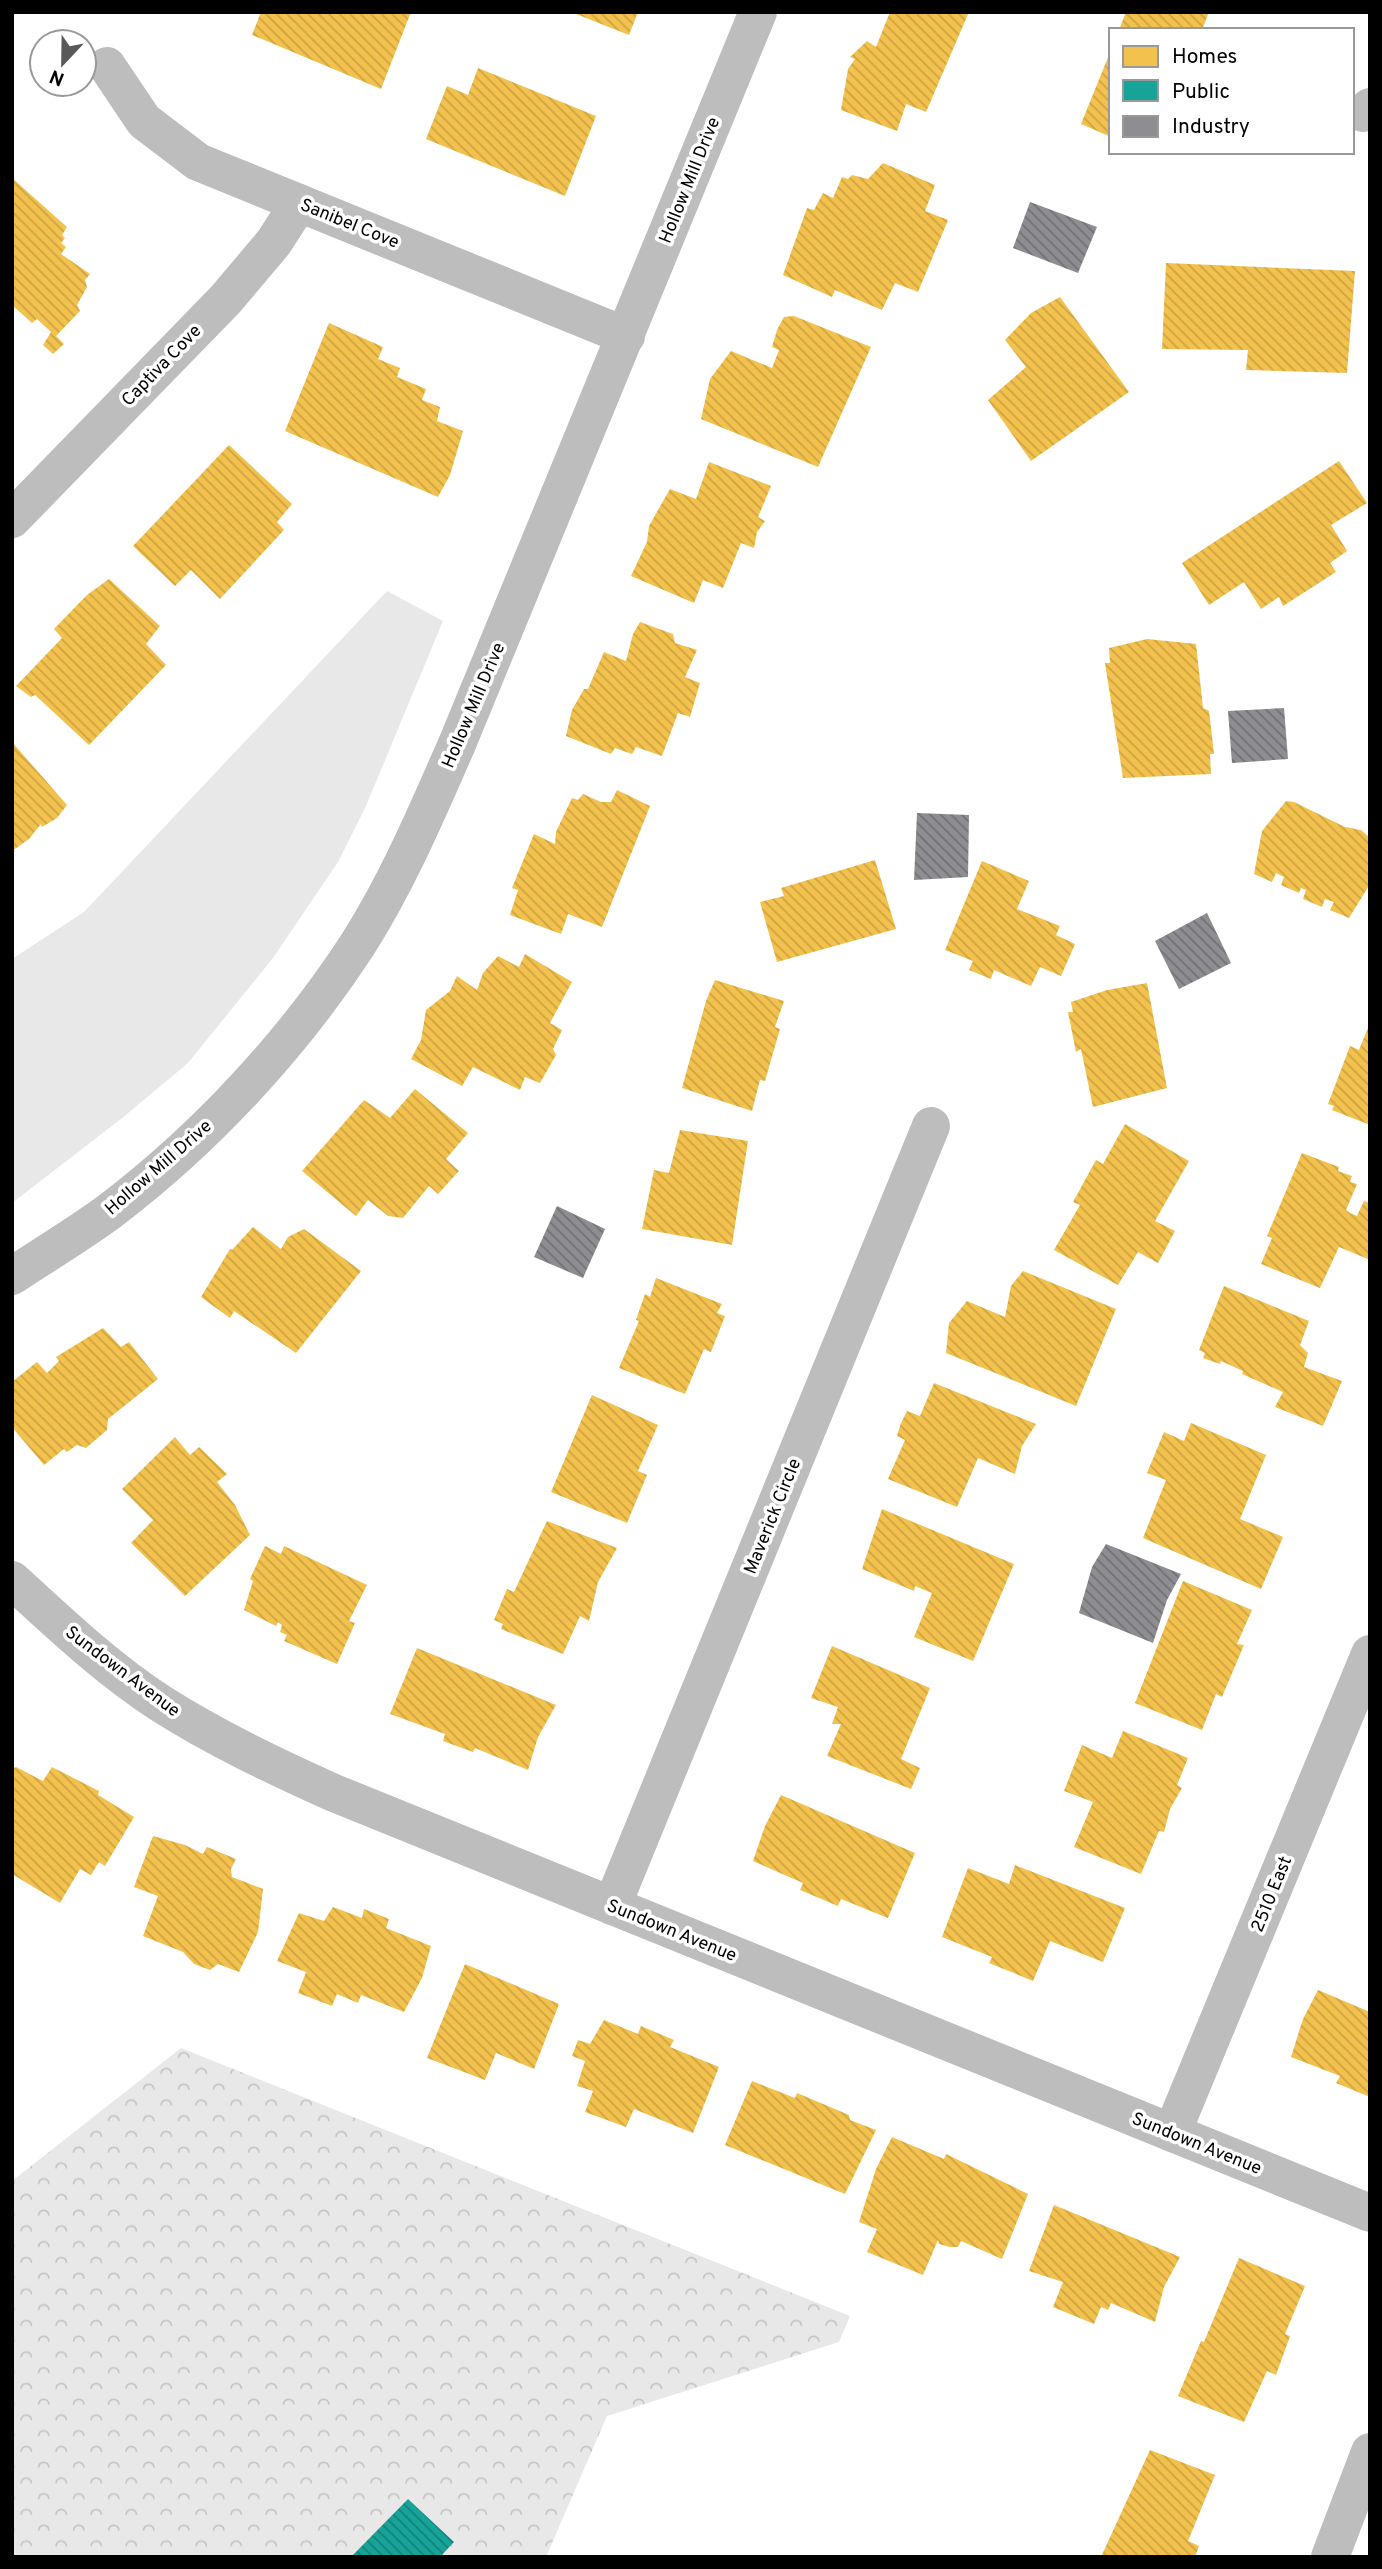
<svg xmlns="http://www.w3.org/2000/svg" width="1382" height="2569" viewBox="0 0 1382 2569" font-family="Overpass,sans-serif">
  <defs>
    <pattern id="park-crowns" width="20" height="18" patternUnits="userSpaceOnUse" patternTransform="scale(1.75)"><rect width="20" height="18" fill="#e8e8e8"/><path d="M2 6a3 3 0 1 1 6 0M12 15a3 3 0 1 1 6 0" fill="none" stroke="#c5c5c5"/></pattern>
    <pattern id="homes-back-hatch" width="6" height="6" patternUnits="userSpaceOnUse" patternTransform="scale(1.75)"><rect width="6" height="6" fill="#f2c14e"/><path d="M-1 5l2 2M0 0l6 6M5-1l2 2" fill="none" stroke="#cea442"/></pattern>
    <pattern id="public-back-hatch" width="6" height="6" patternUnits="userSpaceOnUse" patternTransform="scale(1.75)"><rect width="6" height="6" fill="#17a398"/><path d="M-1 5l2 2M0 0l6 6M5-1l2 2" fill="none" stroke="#12827a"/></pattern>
    <pattern id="industry-back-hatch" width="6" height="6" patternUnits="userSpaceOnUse" patternTransform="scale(1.75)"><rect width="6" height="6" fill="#8d8d92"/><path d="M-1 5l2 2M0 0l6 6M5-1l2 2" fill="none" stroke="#717175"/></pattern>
  </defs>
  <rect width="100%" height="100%" fill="#fff"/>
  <polygon fill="#e8e8e8" points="387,591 443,621 366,806 338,862 273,958 188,1063 121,1119 12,1203 12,959 84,912"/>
  <polygon fill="url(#park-crowns)" points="181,2048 850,2316 839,2342 607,2416 546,2557 12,2557 12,2181"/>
  <g fill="url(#homes-back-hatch)">
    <polygon points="261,12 411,12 381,89 252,35"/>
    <polygon points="571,12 638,12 629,35"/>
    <polygon points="890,12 969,12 926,112 906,104 897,131 841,110 848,69 855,59 850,57 867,41 876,47"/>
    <polygon points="1126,12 1209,12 1202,30 1119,30"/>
    <polygon points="1111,50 1111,137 1081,124"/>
    <polygon points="478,68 596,116 565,196 426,139 447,86 468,95"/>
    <polygon points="883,163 935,185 925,211 948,220 918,292 895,283 882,310 835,290 832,297 783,275 807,208 814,210 823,193 833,198 842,177 848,179 852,175 868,179"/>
    <polygon points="12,178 67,227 62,235 65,238 61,243 66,247 61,254 90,274 85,280 87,287 77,305 80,311 56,336 64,344 53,354 43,345 51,332 37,319 32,323 12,305"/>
    <polygon points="1166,263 1355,271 1347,373 1246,370 1248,350 1162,349"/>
    <polygon points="1060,297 1129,392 1031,461 988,400 1026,367 1005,340 1031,313"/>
    <polygon points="794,316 871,347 818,467 701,419 710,379 731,351 772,368 779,350 772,347 777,330 784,317"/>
    <polygon points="329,323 383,347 378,359 400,368 397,377 426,389 422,400 440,407 437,421 463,431 450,475 438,497 285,431"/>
    <polygon points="229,445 292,504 277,522 284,530 220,599 191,570 175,586 133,546"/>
    <polygon points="1339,461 1367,503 1331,525 1347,551 1330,563 1336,572 1283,606 1279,597 1261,609 1244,582 1209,605 1182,563"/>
    <polygon points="709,462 771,486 758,517 765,521 757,532 754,548 741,543 723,588 703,580 694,603 631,576 647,542 649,526 670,489 696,499"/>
    <polygon points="109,579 160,626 146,644 166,665 89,745 35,695 31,697 16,686 62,638 54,629 87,595"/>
    <polygon points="640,622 673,634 675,643 697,650 685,677 700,683 690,717 678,713 662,756 636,747 632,754 615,748 611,754 566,736 572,710 584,689 588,689 604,652 626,661 633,634"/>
    <polygon points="1147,639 1196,644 1203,708 1209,711 1214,754 1210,754 1211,774 1123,778 1105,663 1110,663 1109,648"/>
    <polygon points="12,742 67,805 57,818 42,827 41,824 29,839 12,851"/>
    <polygon points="617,790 650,806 602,927 568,914 561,934 510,915 518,890 512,888 534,834 555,844 556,832 572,798 578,800 583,794 601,802 611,802"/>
    <polygon points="1286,801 1294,802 1345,827 1361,830 1370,838 1370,884 1349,918 1330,910 1334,902 1325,899 1322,907 1303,899 1306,890 1301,888 1299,893 1281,885 1284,877 1276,873 1272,882 1254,874 1262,831"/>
    <polygon points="875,860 896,929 777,962 760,902 784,896 781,888"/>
    <polygon points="982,861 1029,881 1017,909 1060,926 1056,935 1075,944 1061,976 1040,967 1031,986 994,970 991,979 969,970 973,961 945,950"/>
    <polygon points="525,954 572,982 550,1023 562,1030 553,1049 556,1055 540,1083 525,1077 520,1090 473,1067 462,1086 411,1059 421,1040 426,1010 450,991 457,976 477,990 483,973 498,956 519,967"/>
    <polygon points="715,980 784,1001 775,1027 780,1029 765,1081 760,1080 752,1111 682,1088 706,1001"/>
    <polygon points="1147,983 1167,1088 1093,1107 1081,1049 1076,1052 1068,1012 1073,1012 1071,1002 1107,990"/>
    <polygon points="1370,1023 1370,1125 1332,1110 1334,1106 1328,1104 1350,1046 1359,1050"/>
    <polygon points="415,1089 468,1133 446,1159 459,1171 438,1194 429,1186 403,1218 388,1216 368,1200 356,1216 302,1171 364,1100 390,1118"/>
    <polygon points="1125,1124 1189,1161 1155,1221 1175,1231 1158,1263 1138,1252 1118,1285 1054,1250 1080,1205 1073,1202 1096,1160 1103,1164"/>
    <polygon points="680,1130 748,1141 732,1245 642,1229 654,1170 669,1173"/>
    <polygon points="1302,1153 1339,1167 1338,1171 1352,1176 1350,1182 1357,1184 1346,1210 1350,1213 1357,1216 1364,1201 1370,1203 1370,1260 1339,1247 1320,1288 1261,1264 1272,1238 1267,1236"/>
    <polygon points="253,1227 281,1249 288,1237 304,1229 361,1271 296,1353 234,1311 230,1318 201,1297 230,1249 232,1250"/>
    <polygon points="1023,1271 1116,1309 1076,1406 946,1353 949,1323 967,1301 1005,1317 1011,1286"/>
    <polygon points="656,1278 722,1304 717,1313 725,1316 711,1352 704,1349 685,1394 619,1368 639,1321 636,1320 645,1294 650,1297"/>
    <polygon points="1224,1286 1309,1321 1300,1345 1308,1353 1304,1367 1342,1381 1323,1426 1275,1407 1283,1392 1242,1374 1243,1371 1221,1361 1220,1364 1203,1358 1205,1353 1199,1350"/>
    <polygon points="103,1328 121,1347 129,1342 158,1379 108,1419 107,1430 86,1448 77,1445 67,1452 64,1449 44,1465 12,1427 12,1382 37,1362 47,1373 59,1361 56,1357"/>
    <polygon points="934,1383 1036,1424 1022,1446 1015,1474 978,1458 957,1507 888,1479 905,1440 897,1436 901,1423 907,1411 920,1416"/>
    <polygon points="592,1395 658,1425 638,1471 647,1475 627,1523 551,1492"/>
    <polygon points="1191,1423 1266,1455 1240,1519 1283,1537 1261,1589 1143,1538 1166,1480 1147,1473 1164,1432 1184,1441"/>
    <polygon points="175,1437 190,1455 199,1447 227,1474 217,1482 235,1505 250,1535 185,1596 131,1543 153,1520 122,1489"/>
    <polygon points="882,1509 1014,1564 973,1661 914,1637 932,1593 915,1586 914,1591 862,1569"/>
    <polygon points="547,1521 617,1548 598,1582 589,1621 580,1616 563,1654 501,1629 503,1624 494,1620 507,1589 514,1592"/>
    <polygon points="265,1546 281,1554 284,1546 367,1585 349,1621 355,1623 337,1664 284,1641 287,1635 280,1632 282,1625 278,1622 276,1626 244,1610 253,1581 250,1579"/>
    <polygon points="1183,1581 1252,1610 1237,1644 1244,1645 1222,1697 1216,1694 1202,1730 1135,1703"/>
    <polygon points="832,1646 930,1688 901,1759 920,1768 911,1789 827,1756 841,1724 832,1724 838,1707 811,1698"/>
    <polygon points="417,1648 556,1705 538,1737 528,1770 475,1748 473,1752 443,1741 445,1734 390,1714"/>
    <polygon points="1123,1731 1188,1758 1177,1785 1182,1788 1170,1809 1164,1832 1159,1831 1141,1874 1074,1847 1093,1802 1064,1791 1082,1745 1112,1758"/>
    <polygon points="16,1767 43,1781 52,1767 99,1791 98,1795 134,1817 105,1866 99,1862 91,1875 80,1869 60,1903 12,1874 12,1769"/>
    <polygon points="781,1795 915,1853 888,1918 841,1899 838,1906 800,1890 803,1883 753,1861 765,1826"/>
    <polygon points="153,1836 185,1845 203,1854 207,1847 236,1859 231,1869 232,1877 263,1889 258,1932 239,1972 218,1964 210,1970 194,1964 183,1952 143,1936 158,1896 134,1887"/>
    <polygon points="1015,1865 1125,1908 1103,1962 1050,1941 1033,1981 989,1963 992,1957 942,1937 968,1868 1009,1884"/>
    <polygon points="333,1907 362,1918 364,1909 389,1919 386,1928 431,1946 422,1978 404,2012 361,1995 358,2003 337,1994 332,2006 298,1993 306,1972 277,1961 299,1913 324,1921"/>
    <polygon points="465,1964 559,2004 534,2069 496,2053 485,2080 427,2058"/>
    <polygon points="1318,1990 1370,2012 1370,2097 1336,2083 1340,2076 1291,2057 1303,2019"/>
    <polygon points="604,2020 638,2034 641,2026 674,2040 670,2047 719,2067 693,2133 634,2109 626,2127 585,2112 593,2091 577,2086 585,2061 572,2056 578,2040 590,2044"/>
    <polygon points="752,2081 795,2098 797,2093 849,2115 850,2120 876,2130 845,2194 725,2145"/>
    <polygon points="892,2137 944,2159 946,2154 1028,2194 1002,2259 961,2241 958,2247 950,2247 939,2244 938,2240 923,2275 867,2252 877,2229 859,2222 876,2169"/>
    <polygon points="1054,2205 1180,2257 1164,2287 1155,2322 1111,2303 1108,2310 1101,2307 1094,2324 1053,2307 1063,2282 1029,2271"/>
    <polygon points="1239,2258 1305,2286 1285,2334 1290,2336 1276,2375 1267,2371 1244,2422 1178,2396 1201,2341 1204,2342"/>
    <polygon points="1150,2450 1215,2475 1188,2541 1199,2546 1195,2557 1101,2557"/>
  </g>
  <polygon fill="url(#public-back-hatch)" points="408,2499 454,2542 440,2557 351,2557"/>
  <g fill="url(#industry-back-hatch)">
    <polygon points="1030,202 1097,227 1078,273 1013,248"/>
    <polygon points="1284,708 1288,759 1232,763 1228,711"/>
    <polygon points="917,813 969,815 968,877 914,880"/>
    <polygon points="1207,913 1231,963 1179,989 1155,941"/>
    <polygon points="557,1206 605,1229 583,1278 534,1257"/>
    <polygon points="1106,1544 1181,1574 1167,1600 1153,1643 1079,1613 1092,1567"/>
  </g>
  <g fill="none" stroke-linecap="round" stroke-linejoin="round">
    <g stroke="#bdbdbd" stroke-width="38">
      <polyline points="107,66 144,121 198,162 626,336"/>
      <polyline points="1363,113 1370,107"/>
      <polyline points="12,519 226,299 274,242 299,203"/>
      <path d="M12 1276C45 1254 79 1234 110 1211 205 1139 293 1044 358 944 398 881 427 812 457 744L758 12"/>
      <path d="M12 1580C59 1623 106 1668 160 1703 215 1738 274 1766 334 1793L1370 2213"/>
      <polyline points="612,1906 931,1126"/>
      <polyline points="1172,2133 1370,1654"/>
      <polyline points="1330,2557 1370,2452"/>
    </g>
  </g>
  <g text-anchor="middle" stroke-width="7" stroke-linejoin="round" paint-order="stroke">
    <g font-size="18" fill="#000" stroke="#fff">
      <text transform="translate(689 180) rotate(-68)" y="6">Hollow Mill Drive</text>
      <text transform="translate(350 223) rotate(22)" y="6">Sanibel Cove</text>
      <text transform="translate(161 365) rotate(-46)" y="6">Captiva Cove</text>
      <text transform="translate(473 705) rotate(-67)" y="6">Hollow Mill Drive</text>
      <text transform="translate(158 1167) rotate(-41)" y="6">Hollow Mill Drive</text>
      <text transform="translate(772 1516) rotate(-68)" y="6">Maverick Circle</text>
      <text transform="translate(123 1671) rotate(37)" y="6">Sundown Avenue</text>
      <text transform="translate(1271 1894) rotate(-68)" y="6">2510 East</text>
      <text transform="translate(672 1930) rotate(22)" y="6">Sundown Avenue</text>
      <text transform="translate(1197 2143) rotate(22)" y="6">Sundown Avenue</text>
    </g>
  </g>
  <rect width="1382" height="2569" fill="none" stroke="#000000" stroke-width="28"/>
  <rect x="1109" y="28" width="245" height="126" fill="#ffffff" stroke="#999999" stroke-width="2"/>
  <rect x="1123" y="46" width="35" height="21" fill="#f2c14e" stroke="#999999" stroke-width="2"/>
  <text x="1172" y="63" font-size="21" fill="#000000">Homes</text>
  <rect x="1123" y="80" width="35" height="21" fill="#17a398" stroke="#999999" stroke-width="2"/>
  <text x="1172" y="98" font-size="21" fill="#000000">Public</text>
  <rect x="1123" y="116" width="35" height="21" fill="#8d8d92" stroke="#999999" stroke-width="2"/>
  <text x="1172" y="133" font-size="21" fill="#000000">Industry</text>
  <g transform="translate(63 63) rotate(202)"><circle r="33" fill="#ffffff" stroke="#999999" stroke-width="2"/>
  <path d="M0-5L12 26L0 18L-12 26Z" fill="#595959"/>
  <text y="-10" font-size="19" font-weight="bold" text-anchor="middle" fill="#000000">N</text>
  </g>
</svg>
